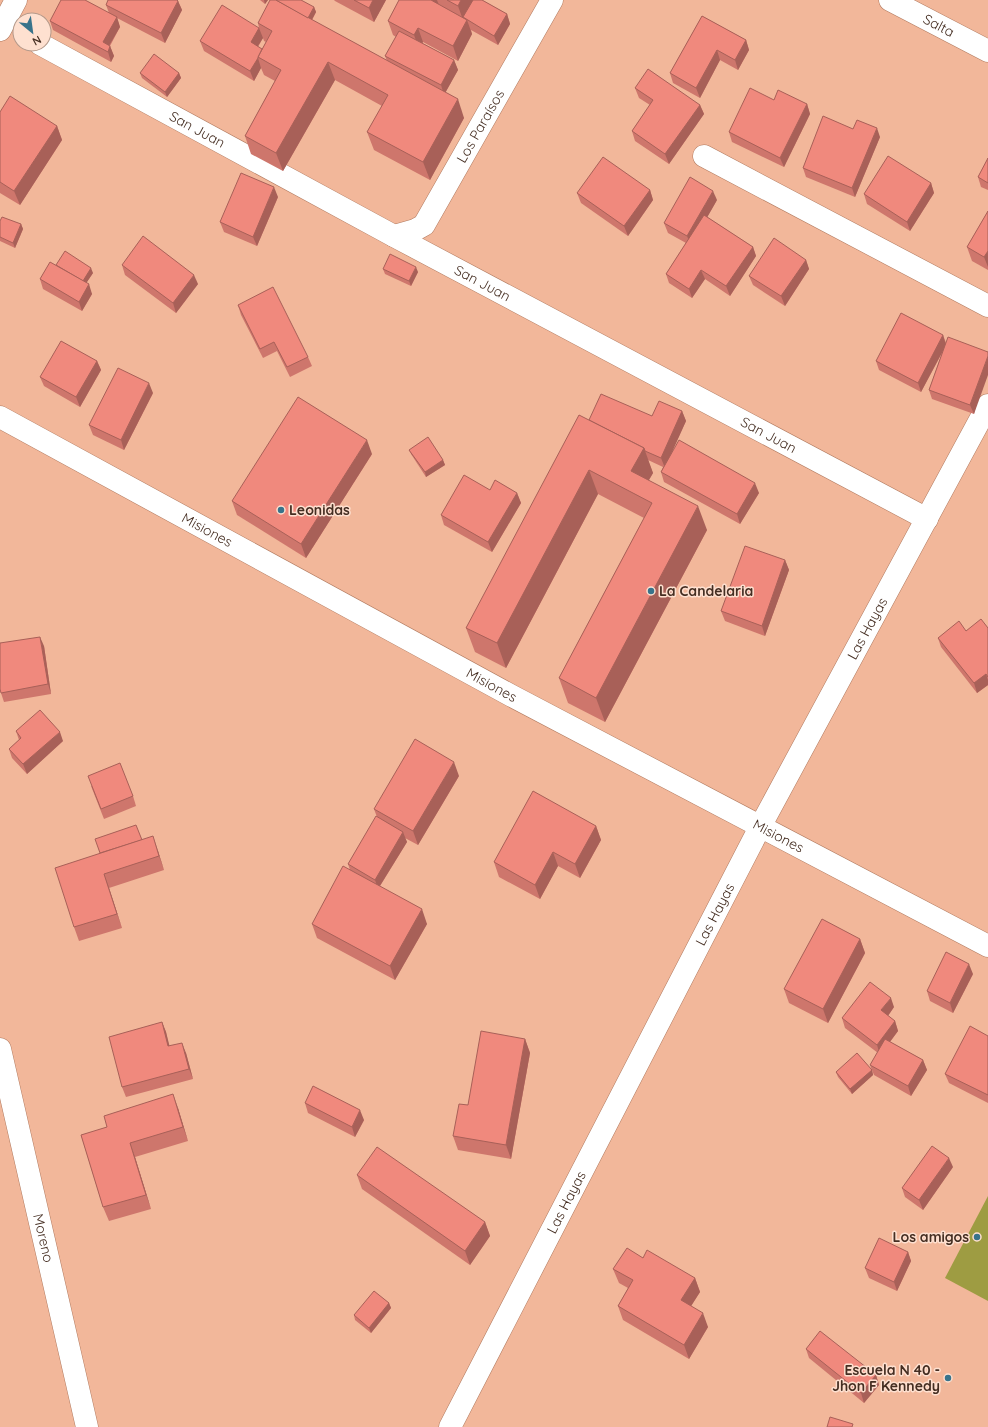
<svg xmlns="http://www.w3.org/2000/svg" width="988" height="1427" viewBox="0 0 988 1427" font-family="Quicksand,sans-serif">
  <rect width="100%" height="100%" fill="#f2b79a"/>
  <polygon fill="#9e9c42" points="988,1196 988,1301 945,1278"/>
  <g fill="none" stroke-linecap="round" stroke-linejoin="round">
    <g stroke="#b17a5f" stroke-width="23">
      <g id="minor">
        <path id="s1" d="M890 0 988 51"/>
        <polyline points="0,30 16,0"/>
        <path id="s2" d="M40 44 394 236 927 519"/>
        <polyline points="704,156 988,306"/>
        <path id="s3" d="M394 236 415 230 424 225 552 0"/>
        <path id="s4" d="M0 417 512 696 988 946"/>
        <path id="s5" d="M0 1049 87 1427"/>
        <path id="s6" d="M450 1427 760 827 988 405"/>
      </g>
    </g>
    <use href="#minor" stroke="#fff" stroke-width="22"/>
  </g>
  <g fill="#ce766c" fill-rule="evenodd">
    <polygon points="260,0 268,0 265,4"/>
    <polygon points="334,0 386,0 374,22 335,1"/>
    <path d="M399 0H482L507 14 510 24 498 45 471 30 472 34 458 61 423 42 422 43 454 60 458 70 445 93 464 118 430 180 374 150 367 132 382 106 335 80 283 171 251 154 245 136 275 81 264 75 261 68 254 81 204 51 200 41 259 28 258 23 314 7 316 12 312 20 387 61 385 56 396 37 393 35 388 21ZM263 38 264 41 266 42 262 49 258 47Z"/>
    <polygon points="178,1 182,10 165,43 117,18 120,27 110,46 114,56 111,62 53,30 50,21 109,13 106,5"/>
    <polygon points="702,16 746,40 749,50 738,70 720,60 700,98 673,83 670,73"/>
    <polygon points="140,73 179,73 181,78 167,97 142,78"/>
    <polygon points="635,88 700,105 704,114 669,164 635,141 632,131 650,105 639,98"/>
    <polygon points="774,100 807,104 810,114 784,167 732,142 729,132"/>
    <polygon points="0,112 57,126 62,140 20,205 0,193"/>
    <polygon points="853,129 880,137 855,197 806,177 803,168"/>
    <polygon points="988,158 988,190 981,187 978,177"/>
    <polygon points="931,183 934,193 910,231 867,204 864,194"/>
    <polygon points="650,190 653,200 628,236 581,203 577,193"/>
    <polygon points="278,197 257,246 224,232 220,222"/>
    <polygon points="717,200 707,217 753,247 756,256 730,296 705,279 692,298 669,283 666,274 686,243 668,233 664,223"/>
    <polygon points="988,211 988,270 972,261 967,247"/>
    <polygon points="0,221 21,224 23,229 15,248 0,241"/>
    <polygon points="806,260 809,269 785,306 753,285 749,276"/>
    <polygon points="56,265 93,273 86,283 92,294 82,311 43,289 40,279"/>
    <polygon points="122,265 198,284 176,313 125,275"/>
    <polygon points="383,269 418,272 411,286 385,274"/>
    <polygon points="238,305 308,357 312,366 290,377 277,351 263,358 241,315"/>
    <polygon points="943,335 946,343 988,352 974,414 932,399 929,390 942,353 921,392 879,370 876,361"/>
    <polygon points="97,361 101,370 80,407 44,386 40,377"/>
    <polygon points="153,393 124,450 93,435 89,425"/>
    <polygon points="682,411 686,421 671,453 759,493 740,524 664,482 661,472 663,467 648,460 653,473 649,480 707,530 605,722 568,703 559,678 644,518 598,494 506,668 475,652 466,628 589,420 652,416"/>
    <polygon points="409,450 443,460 445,465 426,477 411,454"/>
    <polygon points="372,454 306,558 237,515 232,501"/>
    <polygon points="517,493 521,503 492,552 444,525 441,515"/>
    <polygon points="785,560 789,570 765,636 725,621 721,611"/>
    <polygon points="988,628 988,685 977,693 941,647 938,638 966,631"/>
    <polygon points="44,646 51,694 4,702 1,693"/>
    <polygon points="16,731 63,741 27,774 12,758 9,749 19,740"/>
    <polygon points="459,776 418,845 405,838 407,842 380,886 427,924 395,980 317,938 312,924 350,870 348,864 377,817 374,809"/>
    <polygon points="91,786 133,796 136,806 104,819"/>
    <polygon points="596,826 601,840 580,878 558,866 540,899 499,877 494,862"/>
    <polygon points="142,840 158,851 164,870 109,888 122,928 79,941 74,927 100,853"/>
    <polygon points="860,939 865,953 828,1023 789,1003 784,989"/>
    <polygon points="973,974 953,1013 930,1001 927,991"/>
    <polygon points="894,1007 888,1016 895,1021 898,1031 890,1042 923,1060 927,1070 911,1096 874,1075 870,1065 878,1053 845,1028 842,1018"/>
    <polygon points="162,1022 166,1032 169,1046 186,1053 193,1079 126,1097 122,1087"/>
    <polygon points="988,1036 988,1103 949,1083 945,1074"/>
    <polygon points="525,1039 530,1053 511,1159 458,1150 453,1136 468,1105"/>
    <polygon points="872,1070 873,1075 852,1094 838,1077 836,1072"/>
    <polygon points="305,1103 364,1120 355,1137 308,1113"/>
    <polygon points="178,1108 188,1141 135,1157 151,1209 109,1221 103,1207 81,1135"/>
    <polygon points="953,1167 923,1210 905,1197 902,1188"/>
    <polygon points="357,1175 485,1222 490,1236 470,1265 362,1189"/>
    <polygon points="908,1252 911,1261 897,1291 869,1278 865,1268"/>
    <polygon points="643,1258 695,1278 700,1292 691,1306 708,1327 689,1359 623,1320 618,1306 628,1288 619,1283 613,1269"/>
    <polygon points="389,1303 391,1308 371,1333 355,1320 354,1315"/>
    <polygon points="806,1349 876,1375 879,1385 864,1403 809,1358"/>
  </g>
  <g fill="#a86058">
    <polygon points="264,0 268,0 265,4"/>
    <polygon points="373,0 386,0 374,22 369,8"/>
    <polygon points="431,0 437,0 440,8 436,14"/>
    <polygon points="461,0 474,0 463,20 458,6"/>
    <polygon points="178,1 182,10 165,43 161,33"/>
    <polygon points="314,7 316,12 306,31 304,26"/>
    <polygon points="507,14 510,24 498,45 494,36"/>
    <polygon points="117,17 120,27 106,51 103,42"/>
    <polygon points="467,20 472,34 458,61 453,46"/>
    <polygon points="259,28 263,38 254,52 251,42"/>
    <polygon points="418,28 423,42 419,49 414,35"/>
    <polygon points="746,40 749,50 738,70 735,60"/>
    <polygon points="110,46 114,56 111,62 108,52"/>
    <polygon points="717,50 720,60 700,98 696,88"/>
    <polygon points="258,58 261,68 254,81 250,71"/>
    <polygon points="454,60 458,70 444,95 441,85"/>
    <polygon points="328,62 335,80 283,171 276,153"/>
    <polygon points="179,73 181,78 167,97 165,92"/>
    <polygon points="458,99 464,118 430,180 423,162"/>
    <polygon points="807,104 810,114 784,167 780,158"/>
    <polygon points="700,105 704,114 669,164 665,154"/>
    <polygon points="57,126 62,140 20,205 14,191"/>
    <polygon points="877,128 880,137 855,197 852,188"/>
    <polygon points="931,183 934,193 910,231 907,222"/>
    <polygon points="274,187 278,197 257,246 253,237"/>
    <polygon points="650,190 653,200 628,236 624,226"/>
    <polygon points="713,191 717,200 691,246 687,236"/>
    <polygon points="21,224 23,229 15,248 13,243"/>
    <polygon points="753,247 756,256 730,296 726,286"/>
    <polygon points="988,251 988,267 984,257"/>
    <polygon points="806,260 809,269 785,306 781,296"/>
    <polygon points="416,267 418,272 411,286 409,281"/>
    <polygon points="91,268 93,273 83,288 81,283"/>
    <polygon points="701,270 705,279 692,298 689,289"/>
    <polygon points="194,275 198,284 176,313 173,303"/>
    <polygon points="89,284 92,294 82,311 79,302"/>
    <polygon points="943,335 946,345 921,392 918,383"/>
    <polygon points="988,356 988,375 974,414 970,405"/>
    <polygon points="97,361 101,370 80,407 76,397"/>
    <polygon points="149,383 153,393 124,450 121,440"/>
    <polygon points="682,411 686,421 665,468 661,458"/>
    <polygon points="367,440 372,454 306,558 301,544"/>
    <polygon points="644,448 653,473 640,495 631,471"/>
    <polygon points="443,460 445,465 426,477 425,472"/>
    <polygon points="589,470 598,494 506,668 497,643"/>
    <polygon points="755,483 759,493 740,524 737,514"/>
    <polygon points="517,493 521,503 492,552 488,542"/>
    <polygon points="698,506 707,530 605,722 596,698"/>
    <polygon points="785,560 789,570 765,636 762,626"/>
    <polygon points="40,637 44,646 51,694 48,684"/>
    <polygon points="986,674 988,680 988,685 977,693 974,683"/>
    <polygon points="60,732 63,741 27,774 23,764"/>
    <polygon points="454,762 459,776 418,845 413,831"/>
    <polygon points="596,826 601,840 580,878 575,864"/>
    <polygon points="403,832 407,842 378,889 375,880"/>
    <polygon points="153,836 158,851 164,870 159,856"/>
    <polygon points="553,852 558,866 540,899 535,885"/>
    <polygon points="104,874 109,888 122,928 117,914"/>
    <polygon points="422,909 427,924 395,980 390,966"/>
    <polygon points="860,939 865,953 828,1023 823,1009"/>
    <polygon points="969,964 973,974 953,1013 950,1003"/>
    <polygon points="891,998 894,1007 885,1020 881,1010"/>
    <polygon points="895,1021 898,1031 880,1055 877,1045"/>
    <polygon points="162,1022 166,1032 172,1056 168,1046"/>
    <polygon points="525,1039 530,1053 511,1159 506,1145"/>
    <polygon points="182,1043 186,1053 193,1079 189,1069"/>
    <polygon points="923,1060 927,1070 911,1096 908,1086"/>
    <polygon points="872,1070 873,1075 852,1094 850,1089"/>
    <polygon points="173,1094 178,1108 188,1141 183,1127"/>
    <polygon points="360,1110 364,1120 355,1137 352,1127"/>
    <polygon points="130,1143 135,1157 151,1209 146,1195"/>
    <polygon points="949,1158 953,1167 923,1210 919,1200"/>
    <polygon points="485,1222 490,1236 470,1265 465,1251"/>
    <polygon points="908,1252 911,1261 897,1291 894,1282"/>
    <polygon points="695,1278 700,1292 686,1314 681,1300"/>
    <polygon points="389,1303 391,1308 371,1333 369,1328"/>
    <polygon points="703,1313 708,1327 689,1359 684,1345"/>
    <polygon points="876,1375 879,1385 864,1403 861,1393"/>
  </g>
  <g fill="#f0897d" stroke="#a86058">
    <polygon points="61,0 85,0 117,17 103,42 110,46 108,52 50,21"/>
    <polygon points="108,0 177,0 178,1 161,33 106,5"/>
    <polygon points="270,0 276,0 458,99 423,162 367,132 388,95 328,62 276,153 245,136 281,70 258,57 272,31 258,23"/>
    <polygon points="276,0 301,0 314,7 308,18"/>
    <polygon points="354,0 373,0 369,8"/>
    <polygon points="399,0 431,0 467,20 453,46 418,28 414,35 388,21"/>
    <polygon points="447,0 461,0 458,6"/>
    <polygon points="473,0 482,0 507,14 494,36 463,17"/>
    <polygon points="222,5 259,28 251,42 262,49 258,57 258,58 250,71 200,41"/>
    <polygon points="702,16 746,40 735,60 717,50 696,88 670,73"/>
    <polygon points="399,31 454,60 441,85 385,56"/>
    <polygon points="154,54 179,73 165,92 140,73"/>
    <polygon points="648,69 700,105 665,154 632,131 653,100 635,88"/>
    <polygon points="750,88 774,100 778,90 807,104 780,158 729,132"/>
    <polygon points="10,96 57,126 14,191 0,182 0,112"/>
    <polygon points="823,116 853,129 857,120 877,128 852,188 803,168"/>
    <polygon points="888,156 931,183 907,222 864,194"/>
    <polygon points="603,157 650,190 624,226 577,193"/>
    <polygon points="988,158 988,183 978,177"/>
    <polygon points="241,173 274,187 253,237 220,222"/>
    <polygon points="690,177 713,191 687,236 664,223"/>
    <polygon points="988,211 988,251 984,257 967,247"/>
    <polygon points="704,215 753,247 726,286 701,270 689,289 666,274"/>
    <polygon points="2,217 21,224 13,243 0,237 0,221"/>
    <polygon points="143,236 194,275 173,303 122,265"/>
    <polygon points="774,238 806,260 781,296 749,276"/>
    <polygon points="65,251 91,268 83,281 56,265"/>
    <polygon points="390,254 416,267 409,281 383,269"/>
    <polygon points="50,262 89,284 79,302 40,279"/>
    <polygon points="273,287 308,357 287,367 274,342 260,349 238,305"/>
    <polygon points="901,313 943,335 918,383 876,361"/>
    <polygon points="948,337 988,352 988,356 970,405 929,390"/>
    <polygon points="61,341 97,361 76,397 40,377"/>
    <polygon points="118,368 149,383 121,440 89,425"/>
    <polygon points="601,394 652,416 659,401 682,411 661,458 645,451 644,448 589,420"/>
    <polygon points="298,397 367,440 301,544 232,501"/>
    <polygon points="579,415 644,448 631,471 698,506 596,698 559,678 652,503 589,470 497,643 466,628"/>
    <polygon points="428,437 443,460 425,472 409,450"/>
    <polygon points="679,440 755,483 737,514 661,472"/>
    <polygon points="464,475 490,490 495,480 517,493 488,542 441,515"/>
    <polygon points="745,546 785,560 762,626 721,611"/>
    <polygon points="981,619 988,628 988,677 986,674 974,683 938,638 959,621 966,631"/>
    <polygon points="40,637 48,684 1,693 0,689 0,643"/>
    <polygon points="40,710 60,732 23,764 9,749 21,738 16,731"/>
    <polygon points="415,739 454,762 413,831 374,809"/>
    <polygon points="120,763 133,796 101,809 88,776"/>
    <polygon points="533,791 596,826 575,864 553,852 535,885 494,862"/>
    <polygon points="376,816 403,832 375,880 348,864"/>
    <polygon points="136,825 142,840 100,853 95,839"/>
    <polygon points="153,836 159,856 104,874 117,914 74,927 55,868"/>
    <polygon points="343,866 422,909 390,966 312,924"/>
    <polygon points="822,919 860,939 823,1009 784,989"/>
    <polygon points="946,952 969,964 950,1003 927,991"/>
    <polygon points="870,982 891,998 881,1010 895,1021 877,1045 842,1018"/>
    <polygon points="162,1022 168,1046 182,1043 189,1069 122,1087 109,1037"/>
    <polygon points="970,1026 988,1036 988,1095 945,1074"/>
    <polygon points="481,1031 525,1039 506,1145 453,1136 459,1104 468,1105"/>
    <polygon points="885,1039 923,1060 908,1086 870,1065"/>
    <polygon points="857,1053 872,1070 850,1089 836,1072"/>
    <polygon points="313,1086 360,1110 352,1127 305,1103"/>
    <polygon points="173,1094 183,1127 130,1143 146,1195 103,1207 81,1135 107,1127 104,1116"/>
    <polygon points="932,1146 949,1158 919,1200 902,1188"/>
    <polygon points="377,1147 485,1222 465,1251 357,1175"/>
    <polygon points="879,1238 908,1252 894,1282 865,1268"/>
    <polygon points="627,1248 643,1258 647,1250 695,1278 681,1300 703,1313 684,1345 618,1306 633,1280 613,1269"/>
    <polygon points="374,1291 389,1303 369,1328 354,1315"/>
    <polygon points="820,1331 876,1375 861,1393 806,1349"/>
    <polygon points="830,1417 853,1424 852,1427 827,1427"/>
  </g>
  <g fill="#38738b" stroke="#fee0d0" stroke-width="1.5">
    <circle cx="281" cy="510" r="4"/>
    <circle cx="651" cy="591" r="4"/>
    <circle cx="977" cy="1237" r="4"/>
    <circle cx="948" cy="1378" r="4"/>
  </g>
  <g text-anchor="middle" stroke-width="3" stroke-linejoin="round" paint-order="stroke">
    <g font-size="14" fill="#452e22" stroke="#fee0d0">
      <text dy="5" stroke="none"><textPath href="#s1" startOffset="55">Salta</textPath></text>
      <text dy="5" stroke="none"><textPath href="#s3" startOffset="146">Los Paraísos</textPath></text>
      <text dy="5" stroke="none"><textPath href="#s2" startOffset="179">San Juan</textPath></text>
      <text dy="5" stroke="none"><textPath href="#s2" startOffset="503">San Juan</textPath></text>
      <text dy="5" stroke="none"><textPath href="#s2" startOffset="827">San Juan</textPath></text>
      <text dy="5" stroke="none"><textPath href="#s4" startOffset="236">Misiones</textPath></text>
      <text dy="5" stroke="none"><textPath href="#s6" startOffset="901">Las Hayas</textPath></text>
      <text dy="5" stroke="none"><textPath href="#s4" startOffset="560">Misiones</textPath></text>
      <text dy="5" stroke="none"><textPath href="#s4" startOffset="884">Misiones</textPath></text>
      <text dy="5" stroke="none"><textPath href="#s6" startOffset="577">Las Hayas</textPath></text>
      <text dy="5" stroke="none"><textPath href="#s6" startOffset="253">Las Hayas</textPath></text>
      <text dy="5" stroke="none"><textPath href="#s5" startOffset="194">Moreno</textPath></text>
    </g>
    <g font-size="14" font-weight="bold" fill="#452e22" stroke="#fee0d0" text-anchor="start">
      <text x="289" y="515">Leonidas</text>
      <text x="659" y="596">La Candelaria</text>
      <text x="969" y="1242" text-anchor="end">Los amigos</text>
      <text x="940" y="1375" text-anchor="end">Escuela N 40 -<tspan x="940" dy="16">Jhon F Kennedy</tspan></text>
    </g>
  </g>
  <g transform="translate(32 32) rotate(151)"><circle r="19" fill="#fee0d0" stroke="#b4998a"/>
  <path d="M0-3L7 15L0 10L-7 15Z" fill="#38738b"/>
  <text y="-6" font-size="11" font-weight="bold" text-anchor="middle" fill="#452e22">N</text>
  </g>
</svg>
